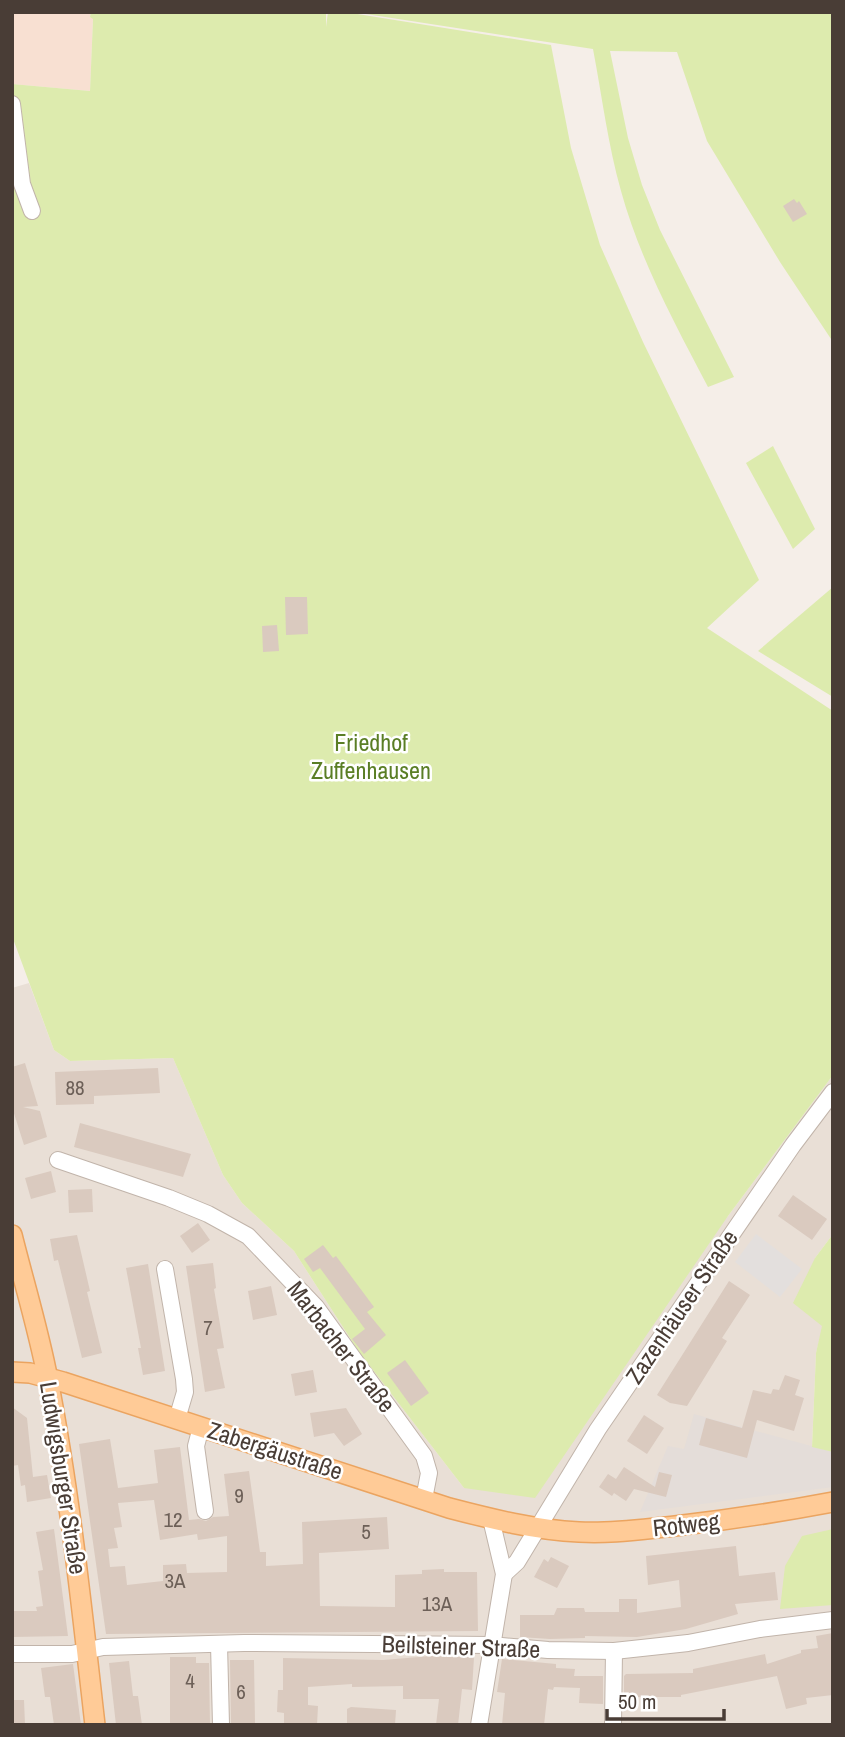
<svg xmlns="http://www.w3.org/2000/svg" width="845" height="1737" viewBox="0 0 845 1737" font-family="'Archivo Narrow',sans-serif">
  <rect width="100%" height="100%" fill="#f5eee8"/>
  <polygon fill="#e9dfd6" points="29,983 54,1050 70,1061 173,1058 223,1175 242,1203 294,1251 359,1352 464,1488 728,1216 833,1075 833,1234 815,1258 823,1326 816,1353 812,1446 833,1452 833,1725 12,1725 12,988"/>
  <polygon fill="#f8e0d2" points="12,12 91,12 90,17 93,18 90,91 12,84"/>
  <polygon fill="#e4ddd9" points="694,1414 833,1452 833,1487 640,1512 668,1446 684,1449"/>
  <g fill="#ddebae">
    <polygon points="91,12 326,12 326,27 328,12 345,12 551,45 571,148 600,245 643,342 759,580 707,628 833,711 833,1075 728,1216 535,1498 464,1488 359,1352 294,1251 242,1203 223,1175 173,1058 70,1061 54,1050 12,936 12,84 90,91 93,19 90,17"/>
    <path d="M353 12H833V342L780 262 707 141 677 52 610 51 628 138 642 185 660 230 734 377 708 387C675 324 640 260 621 191 608 145 602 96 593 49Z"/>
    <polygon points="773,446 815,529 793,549 746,463"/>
    <polygon points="833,587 833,697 758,651"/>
    <polygon points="833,1234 833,1452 812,1447 816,1353 822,1326 793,1303 815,1258"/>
    <polygon points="833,1529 833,1605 780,1609 785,1566 802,1536"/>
  </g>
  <polygon fill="#e3dfdd" points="756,1234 802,1269 780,1297 735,1262"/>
  <g fill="#dacabf" fill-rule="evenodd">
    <polygon points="794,199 797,203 799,201 807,214 793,222 783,206"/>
    <polygon points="285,597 307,597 308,634 286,635"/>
    <polygon points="277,625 279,651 263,652 262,626"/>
    <polygon points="25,1063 38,1106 23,1107 40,1111 47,1137 24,1145 12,1107 12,1067"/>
    <polygon points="158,1068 160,1093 94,1096 94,1104 56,1105 55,1072"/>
    <polygon points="80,1123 191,1154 183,1177 74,1147"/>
    <polygon points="51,1171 56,1192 31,1199 25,1178"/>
    <polygon points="92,1189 93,1212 69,1213 68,1190"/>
    <polygon points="793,1195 827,1219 812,1240 778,1216"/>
    <polygon points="198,1223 210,1240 192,1253 180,1236"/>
    <polygon points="77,1235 90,1291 87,1292 102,1353 82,1358 58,1260 54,1261 50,1239"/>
    <polygon points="323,1245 333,1258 336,1256 374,1307 367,1312 386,1335 364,1354 352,1339 365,1329 320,1268 313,1272 304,1259"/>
    <polygon points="213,1263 216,1288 214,1289 224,1348 217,1349 225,1388 205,1392 186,1266"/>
    <polygon points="148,1264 165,1371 143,1375 138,1348 141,1348 126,1268"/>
    <polygon points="729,1281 750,1295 722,1338 727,1341 687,1406 670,1403 657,1395"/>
    <polygon points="271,1286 277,1315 253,1320 248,1291"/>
    <polygon points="405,1360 429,1393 411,1406 387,1373"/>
    <polygon points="313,1370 317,1392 295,1396 291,1374"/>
    <polygon points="785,1375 800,1380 795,1395 804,1398 794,1431 757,1420 747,1458 699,1445 706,1418 742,1428 753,1390 771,1394 773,1389 779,1390"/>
    <polygon points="12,1407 27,1418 33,1477 47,1475 51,1498 27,1502 25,1485 21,1486 18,1465 12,1466"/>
    <polygon points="346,1408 362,1434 344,1446 334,1433 314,1437 310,1413"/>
    <polygon points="644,1415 664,1428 647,1454 627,1441"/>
    <path d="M110 1439 118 1488 158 1483 154 1450 180 1447 189 1520 199 1519 206 1521 213 1517 229 1516 224 1474 249 1471 260 1552H266V1566L303 1564 302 1522 387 1517 389 1549 319 1553 320 1606 395 1607V1575L422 1574V1570L444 1569V1572H477L478 1631 106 1634 79 1444ZM154 1500 160 1540 197 1534 198 1540 227 1536V1572L187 1573 186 1564 163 1565V1581L127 1585 125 1566 110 1567 108 1549 118 1548 114 1528 122 1527 118 1503Z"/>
    <polygon points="624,1467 655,1487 659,1472 672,1475 666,1497 634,1489 626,1501 614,1493 612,1496 599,1487 608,1474 616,1479"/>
    <polygon points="54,1529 68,1636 12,1637 12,1611 37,1611 36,1607 43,1606 38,1571 43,1570 36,1532"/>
    <polygon points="736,1546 739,1576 775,1572 778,1600 735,1604 738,1614 686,1629 637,1637 585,1636 585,1638 550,1639 520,1637 520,1615 554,1615 557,1608 584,1608 585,1612 619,1612 619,1599 637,1599 637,1613 681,1607 679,1580 648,1585 646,1556"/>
    <polygon points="551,1557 569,1566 557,1588 534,1577 544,1559 548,1562"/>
    <polygon points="833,1633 833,1695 806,1698 807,1704 786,1709 777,1676 681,1695 681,1697 624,1697 624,1676 626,1674 693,1673 693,1669 765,1654 767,1664 801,1653 801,1650 818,1648 816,1636"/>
    <polygon points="431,1656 474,1657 472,1690 462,1689 458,1725 436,1725 439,1699 403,1699 403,1686 352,1687 352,1684 308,1687 308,1705 318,1706 317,1725 284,1725 284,1713 277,1712 278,1690 283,1690 283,1658 383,1660"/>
    <polygon points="170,1657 196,1657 196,1663 209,1663 210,1725 170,1725"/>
    <polygon points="502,1659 556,1664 556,1668 575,1669 574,1676 603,1676 603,1704 579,1703 580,1688 554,1687 553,1690 548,1689 544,1725 502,1725 505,1693 497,1692"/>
    <polygon points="230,1660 254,1660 255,1725 231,1725"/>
    <polygon points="129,1661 133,1696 138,1696 142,1725 116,1725 109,1663"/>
    <polygon points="73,1664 81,1725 54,1725 50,1697 45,1697 41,1668"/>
    <polygon points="12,1700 24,1700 25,1725 12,1725"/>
    <polygon points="351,1707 396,1710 395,1725 347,1725 347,1709"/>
  </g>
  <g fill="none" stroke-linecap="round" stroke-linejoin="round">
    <g stroke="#c1b4aa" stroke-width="18">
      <g id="minor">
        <polyline points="12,104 22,184 32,211"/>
        <polyline points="58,1160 169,1198 208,1214 248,1236 316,1307 424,1456 429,1473 424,1499"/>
        <polyline points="165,1269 184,1379 185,1392 177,1419"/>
        <polyline points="201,1427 196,1446 205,1511"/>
        <polyline points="504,1574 517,1562 598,1429 793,1145 833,1092"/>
        <polyline points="219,1644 221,1725"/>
        <polyline points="12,1654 72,1654 103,1647 244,1643 491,1645 548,1650 614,1651 688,1643 760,1629 833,1620"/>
        <polyline points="479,1725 504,1574 491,1519"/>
        <polyline points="613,1725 614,1651"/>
      </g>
    </g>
    <g stroke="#eba460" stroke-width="22">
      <g id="major">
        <path d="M12 1235C24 1283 39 1332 48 1380 70 1494 82 1610 95 1725"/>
        <path d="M12 1372 30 1373 63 1382 449 1508C491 1519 535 1530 579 1532 611 1534 643 1529 675 1526 728 1520 780 1512 833 1502"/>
      </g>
    </g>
    <use href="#minor" stroke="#fff" stroke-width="16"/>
    <use href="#major" stroke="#ffcb97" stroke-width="19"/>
  </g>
  <g text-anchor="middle" stroke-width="5" stroke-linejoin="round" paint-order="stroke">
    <g font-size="21" fill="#6d6058">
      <text x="75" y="1095">88</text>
      <text x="208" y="1335">7</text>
      <text x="239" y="1503">9</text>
      <text x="173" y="1527">12</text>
      <text x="366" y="1539">5</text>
      <text x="175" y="1588">3A</text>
      <text x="437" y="1611">13A</text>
      <text x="190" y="1688">4</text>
      <text x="241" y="1699">6</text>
    </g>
    <g font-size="24" fill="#5a7e25" stroke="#fff">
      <text x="371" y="751">Friedhof<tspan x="371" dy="28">Zuffenhausen</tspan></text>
    </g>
    <g font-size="24" fill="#493d36" stroke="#fff">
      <text transform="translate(682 1307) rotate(-56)" y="8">Zazenhäuser Straße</text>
      <text transform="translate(341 1347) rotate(52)" y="8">Marbacher Straße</text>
      <text transform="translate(275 1451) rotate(18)" y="8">Zabergäustraße</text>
      <text transform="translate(63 1478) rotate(81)" y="8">Ludwigsburger Straße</text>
      <text transform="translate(686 1525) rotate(-6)" y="8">Rotweg</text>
      <text transform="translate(461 1647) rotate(2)" y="8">Beilsteiner Straße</text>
    </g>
  </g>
  <rect width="845" height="1737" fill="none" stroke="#493d36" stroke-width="28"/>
  <path d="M607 1709v10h117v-10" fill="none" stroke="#493d36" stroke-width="3.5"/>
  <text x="618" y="1709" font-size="21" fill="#493d36" stroke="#ffffff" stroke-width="5" paint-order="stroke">50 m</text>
</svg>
